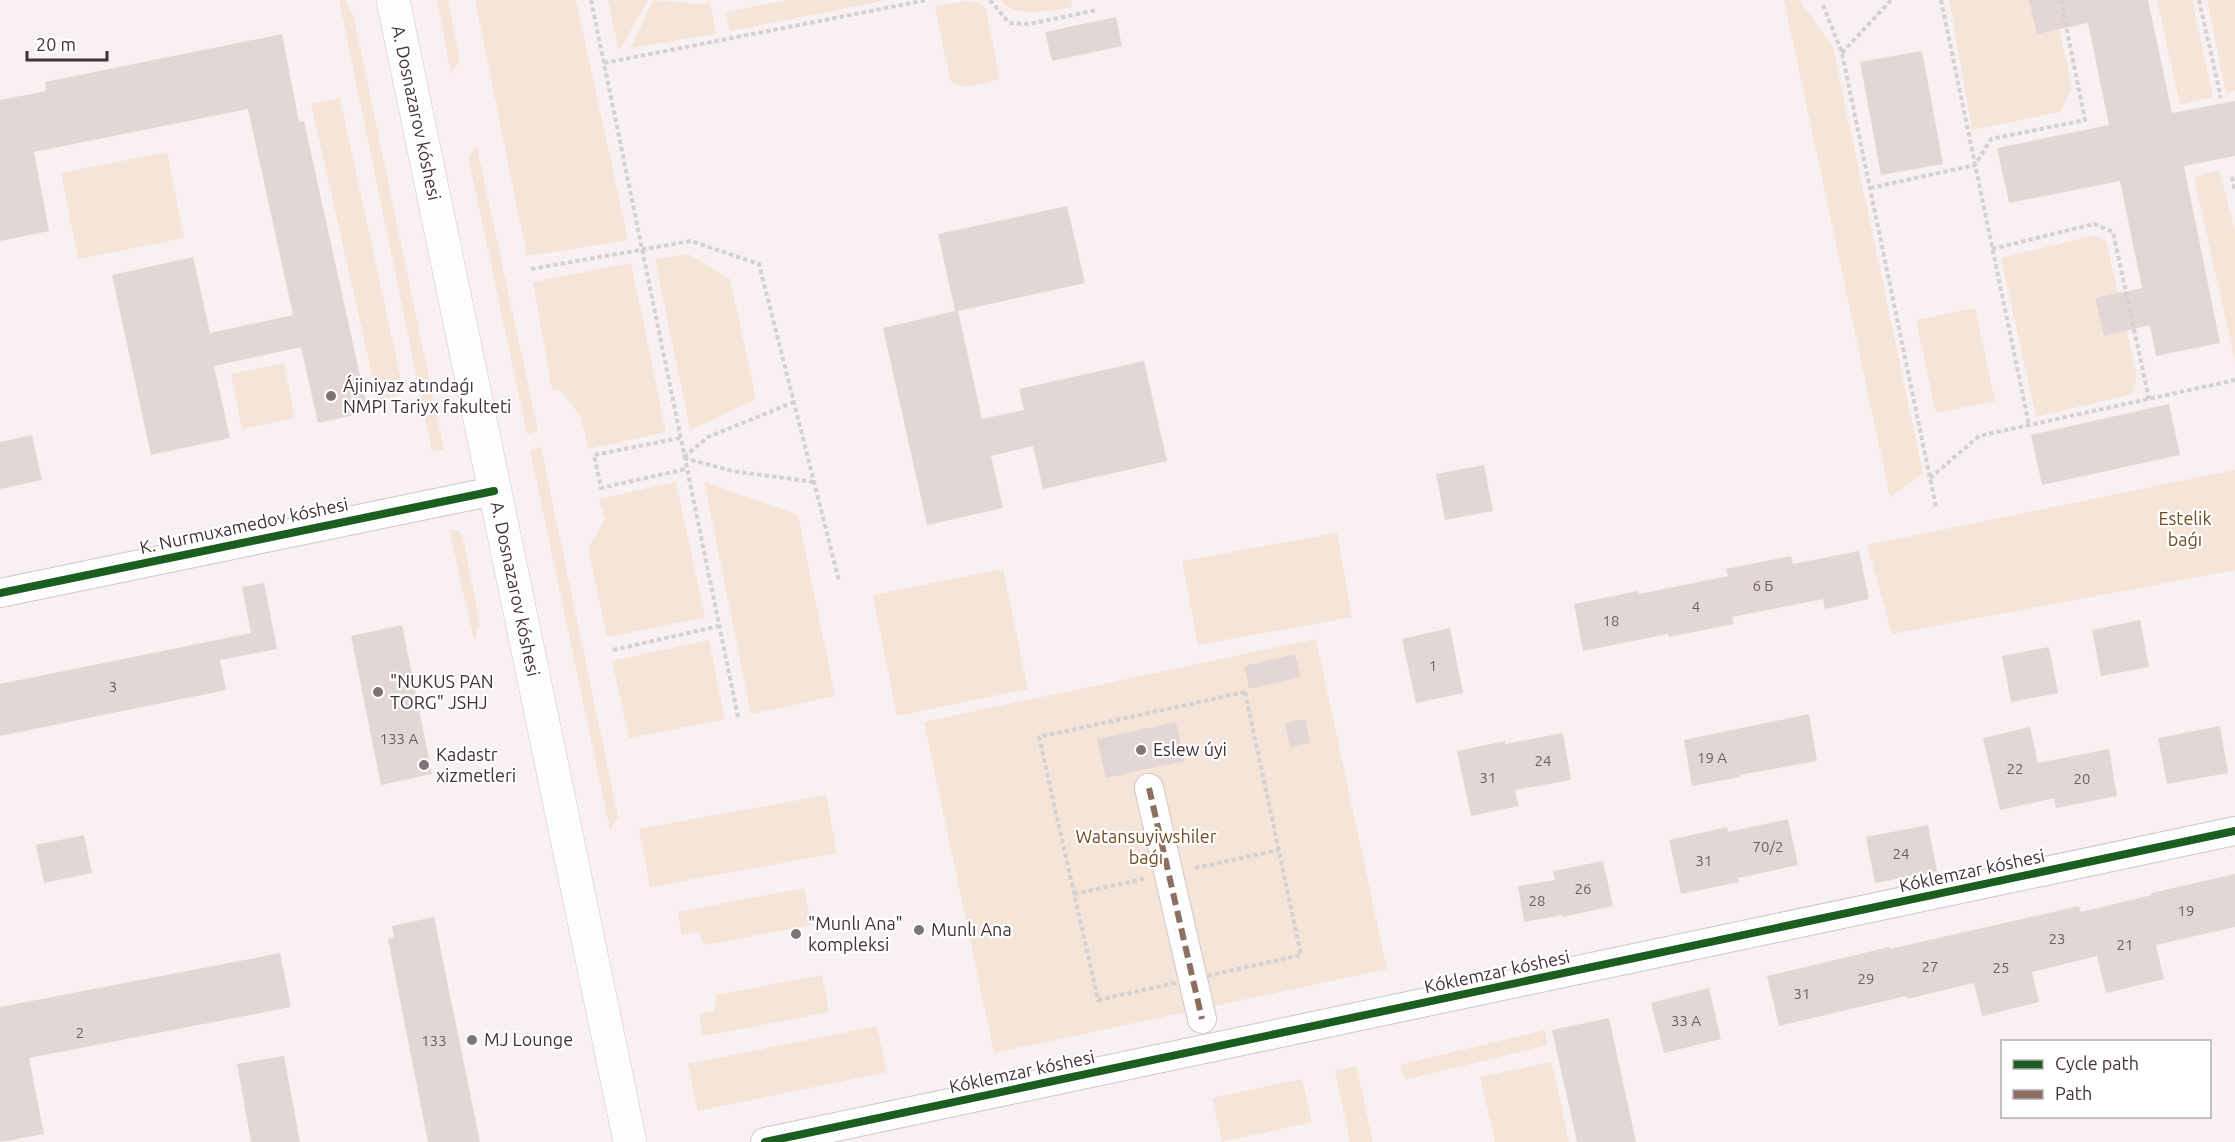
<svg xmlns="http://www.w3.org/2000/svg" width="2235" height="1142" viewBox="0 0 2235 1142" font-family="Ubuntu,sans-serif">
  <rect width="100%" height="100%" fill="#f8f0f1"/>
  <g fill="#f5e4d8">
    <polygon points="339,0 345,0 354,18 444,450 432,451"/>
    <polygon points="437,0 448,0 460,61 451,74"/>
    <polygon points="475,0 576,0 628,240 527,256"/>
    <polygon points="608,0 648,0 619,51"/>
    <polygon points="653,0 697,4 710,3 716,34 631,48"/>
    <polygon points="788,0 887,0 730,31 726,12"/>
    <path d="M1002 0H1071L1072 7C1049 10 1024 18 1003 4Z"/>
    <polygon points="1784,0 1799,0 1833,47 1923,473 1890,497"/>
    <polygon points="1949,0 2053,0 2072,87 2060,112 1972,130"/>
    <polygon points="2157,0 2192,0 2213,97 2180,105"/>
    <polygon points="2207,0 2235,0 2235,91 2226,93"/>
    <path d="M966 1 977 2 986 9 1000 79C986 82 960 94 950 79L935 7Z"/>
    <polygon points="340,98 404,394 378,401 311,104"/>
    <polygon points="477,147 538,431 527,434 468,156"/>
    <polygon points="167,152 184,238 78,259 61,173"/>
    <polygon points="2219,170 2235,231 2235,361 2194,177"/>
    <polygon points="2095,235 2106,241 2137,376 2132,394 2036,417 2001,258"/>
    <polygon points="688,254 730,279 756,399 690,430 655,259"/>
    <polygon points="631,263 666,432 588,449 581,417 561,391 552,390 533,282"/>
    <polygon points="1975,308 1995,401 1936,413 1916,320"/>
    <polygon points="284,363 295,418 242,429 231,374"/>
    <polygon points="541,447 618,817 610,830 530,450"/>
    <polygon points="2235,470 2235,570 1892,634 1867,545"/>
    <polygon points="676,482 705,617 607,637 588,548 605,520 599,499"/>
    <polygon points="704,482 798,515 835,696 751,714"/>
    <polygon points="449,529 458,531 463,537 480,624 474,640"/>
    <polygon points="1337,533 1352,617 1198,645 1182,561"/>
    <polygon points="1003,569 1028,689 897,716 873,595"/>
    <polygon points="1316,639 1387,969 994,1053 924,722"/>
    <polygon points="709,640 725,719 629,738 612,661"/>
    <polygon points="826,795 837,853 650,887 639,829"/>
    <polygon points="804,888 811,925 705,945 698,932 682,935 678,912"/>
    <polygon points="822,975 829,1012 703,1036 699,1014 714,1011 716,995"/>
    <polygon points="877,1026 887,1072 698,1111 688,1064"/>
    <polygon points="1545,1030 1547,1045 1405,1080 1400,1065"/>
    <polygon points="1552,1062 1569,1142 1495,1142 1480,1077"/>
    <polygon points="1356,1066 1373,1142 1350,1142 1335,1071"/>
    <polygon points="1302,1079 1312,1122 1222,1142 1212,1098"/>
  </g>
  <g fill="#e3d7d6">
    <polygon points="2029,0 2148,0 2172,113 2235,101 2235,156 2184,166 2220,343 2156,356 2150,325 2104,336 2095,298 2142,288 2120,181 2009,203 1997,148 2109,125 2088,23 2037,34"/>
    <polygon points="1116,17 1122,46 1052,61 1045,32"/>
    <polygon points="282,34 299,122 304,121 368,412 318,423 301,347 214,366 230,438 151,455 112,275 193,257 210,333 293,315 248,109 34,152 49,231 0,241 0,100 46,91 45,82"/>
    <polygon points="1922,51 1943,164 1881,175 1860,62"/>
    <polygon points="1067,206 1085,283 958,311 982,419 1024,410 1019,389 1144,361 1167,461 1043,489 1033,446 991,456 1003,508 927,525 883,328 955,311 938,234"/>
    <polygon points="2169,404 2180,455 2042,485 2031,435"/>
    <polygon points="32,435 42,480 0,489 0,442"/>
    <polygon points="1484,465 1493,511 1445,520 1436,474"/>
    <polygon points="1859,551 1869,599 1825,609 1823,599 1732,617 1734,624 1669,637 1668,634 1583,651 1574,604 1638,591 1639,594 1728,576 1726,569 1791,556 1793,564"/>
    <polygon points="264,583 277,649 220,660 226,690 0,736 0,684 251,633 242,587"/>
    <polygon points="2140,620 2149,667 2101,676 2092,630"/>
    <polygon points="402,625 432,774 381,785 351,636"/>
    <polygon points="1450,628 1463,693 1416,703 1402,639"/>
    <polygon points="2049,647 2058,693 2011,702 2002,656"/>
    <polygon points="1295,654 1301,677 1249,689 1244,666"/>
    <polygon points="1809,714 1817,761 1740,775 1740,777 1692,786 1684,740"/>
    <polygon points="1305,719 1310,743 1290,747 1285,723"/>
    <polygon points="1176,722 1185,761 1106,778 1097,739"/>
    <polygon points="2220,726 2228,773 2167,784 2158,738"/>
    <polygon points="2030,727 2038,763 2109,749 2117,796 2056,808 2054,798 2000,810 1983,738"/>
    <polygon points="1563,733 1571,780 1515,790 1519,806 1471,816 1457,751 1505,741 1505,744"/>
    <polygon points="1788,819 1798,865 1738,878 1739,882 1681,894 1669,840 1727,827 1728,832"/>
    <polygon points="1928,825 1937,871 1875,883 1866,837"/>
    <polygon points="84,835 92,873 44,883 36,845"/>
    <polygon points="1603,861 1613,906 1563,917 1563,915 1524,922 1518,886 1555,880 1553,871"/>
    <polygon points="2235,874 2235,927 2156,945 2164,979 2106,993 2097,956 2032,972 2039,1002 1982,1016 1974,983 1907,999 1906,996 1779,1026 1767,976 1889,947 1890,949 2079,906 2081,912 2152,895 2151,893"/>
    <polygon points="434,917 480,1142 428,1142 388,939 394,937 392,926"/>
    <polygon points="280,953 291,1007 29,1058 44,1134 0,1142 0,1007"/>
    <polygon points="1709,988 1721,1039 1664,1053 1651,1003"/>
    <polygon points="1609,1018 1636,1142 1577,1142 1552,1030"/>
    <polygon points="284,1056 300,1142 251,1142 237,1064"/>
  </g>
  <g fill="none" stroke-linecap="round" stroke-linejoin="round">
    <g stroke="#d0c6c8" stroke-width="30">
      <g id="street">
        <polyline points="0,593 494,491"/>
        <polyline points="1149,788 1202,1019"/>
        <polyline points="765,1142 2235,831"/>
      </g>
    </g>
    <g stroke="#d0c6c8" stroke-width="34">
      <polyline id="secondary" points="393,0 630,1142"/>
    </g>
    <g stroke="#d5d1d1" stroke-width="4" stroke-dasharray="4.5 3" stroke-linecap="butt">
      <polyline points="591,0 738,717"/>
      <polyline points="990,0 1009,23 1029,24 1097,10"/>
      <polyline points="1941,0 2029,425"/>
      <polyline points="2199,0 2221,98"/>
      <polyline points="1823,5 1842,53 1936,507"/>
      <polyline points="1842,53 1891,0"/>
      <polyline points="604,63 927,0"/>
      <polyline points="2232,177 2235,191"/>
      <polyline points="1870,188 1975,165 1991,139 2085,120 2061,0"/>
      <polyline points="1992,249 2094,224 2113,232 2149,399"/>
      <polyline points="531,269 691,241 759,264 839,581"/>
      <polyline points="680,438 594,455 601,488 686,469"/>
      <polyline points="684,457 708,437 794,402"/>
      <polyline points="684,458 732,471 814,482"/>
      <polyline points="1930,478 1979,436 2235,380"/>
      <polyline points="613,650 719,626"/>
      <polygon points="1245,692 1301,955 1098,1000 1039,737"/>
      <polyline points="417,700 426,698"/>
      <polyline points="1195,868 1279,850"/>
      <polyline points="1074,894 1144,879"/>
    </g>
    <use href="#street" stroke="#fefdfd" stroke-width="28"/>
    <use href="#secondary" stroke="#fefdfd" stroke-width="33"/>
    <polyline stroke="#8d6e63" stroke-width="6" stroke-dasharray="12 6" stroke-linecap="butt" points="1149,788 1202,1019"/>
    <g stroke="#fff" stroke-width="11">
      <g id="cycleway">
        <polyline points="0,593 494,491"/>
        <polyline points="765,1142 2235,831"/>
      </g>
    </g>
    <use href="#cycleway" stroke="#1b5e20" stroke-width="8"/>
  </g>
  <g fill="#817477" stroke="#fff" stroke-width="2">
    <circle cx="331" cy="396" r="6"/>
    <circle cx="378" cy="692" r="6"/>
    <circle cx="1141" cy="750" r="6"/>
    <circle cx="424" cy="765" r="6"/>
    <circle cx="919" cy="930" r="6"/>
    <circle cx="796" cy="934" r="6"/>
    <circle cx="472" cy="1040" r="6"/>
  </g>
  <g text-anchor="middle" stroke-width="4.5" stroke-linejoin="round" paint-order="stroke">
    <g font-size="15" fill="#6c5e60">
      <text x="1763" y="591">6 Б</text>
      <text x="1696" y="612">4</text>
      <text x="1611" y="626">18</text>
      <text x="1433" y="671">1</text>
      <text x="113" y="692">3</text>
      <text x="399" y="744">133 А</text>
      <text x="1712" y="763">19 А</text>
      <text x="1543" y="766">24</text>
      <text x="2015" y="774">22</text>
      <text x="1488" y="783">31</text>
      <text x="2082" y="784">20</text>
      <text x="1768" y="852">70/2</text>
      <text x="1901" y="859">24</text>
      <text x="1704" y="866">31</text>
      <text x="1583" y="894">26</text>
      <text x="1537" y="906">28</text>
      <text x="2186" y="916">19</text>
      <text x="2057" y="944">23</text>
      <text x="2125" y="950">21</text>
      <text x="1930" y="972">27</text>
      <text x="2001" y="973">25</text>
      <text x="1866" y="984">29</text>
      <text x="1802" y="999">31</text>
      <text x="1686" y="1026">33 А</text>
      <text x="80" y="1038">2</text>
      <text x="434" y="1046">133</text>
    </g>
    <g font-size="18" fill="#413236" stroke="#fff">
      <text transform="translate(416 113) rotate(78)" y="6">A. Dosnazarov kóshesi</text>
      <text transform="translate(244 526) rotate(-12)" y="6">K. Nurmuxamedov kóshesi</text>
      <text transform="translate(515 589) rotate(78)" y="6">A. Dosnazarov kóshesi</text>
      <text transform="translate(1972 871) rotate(-12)" y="6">Kóklemzar kóshesi</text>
      <text transform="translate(1497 972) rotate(-12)" y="6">Kóklemzar kóshesi</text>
      <text transform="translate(1022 1072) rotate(-12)" y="6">Kóklemzar kóshesi</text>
    </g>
    <g font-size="18" fill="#413236" stroke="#fff" text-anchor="start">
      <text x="343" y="392">Ájiniyaz atındaǵı<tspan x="343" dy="21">NMPI Tariyx fakulteti</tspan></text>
      <text x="390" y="688">"NUKUS PAN<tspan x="390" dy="21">TORG" JSHJ</tspan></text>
      <text x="1153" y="756">Eslew úyi</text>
      <text x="436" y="761">Kadastr<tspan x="436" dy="21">xizmetleri</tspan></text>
      <text x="808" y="930">"Munlı Ana"<tspan x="808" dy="21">kompleksi</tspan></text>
      <text x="931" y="936">Munlı Ana</text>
      <text x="484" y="1046">MJ Lounge</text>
    </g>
    <g font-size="18" fill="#734c20" stroke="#fff">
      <text x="2185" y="525">Estelik<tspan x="2185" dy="21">baǵı</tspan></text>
      <text x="1146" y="843">Watansuyiwshiler<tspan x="1146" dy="21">baǵı</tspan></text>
    </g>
  </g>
  <rect x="2001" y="1040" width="210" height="78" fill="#ffffff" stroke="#b3adaf" stroke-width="1.5"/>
  <rect x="2013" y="1060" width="30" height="9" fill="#1b5e20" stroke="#b3adaf" stroke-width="1.5"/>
  <text x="2055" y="1070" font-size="18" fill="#413236">Cycle path</text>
  <rect x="2013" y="1090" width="30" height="9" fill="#8d6e63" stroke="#b3adaf" stroke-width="1.5"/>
  <text x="2055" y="1100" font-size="18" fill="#413236">Path</text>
  <path d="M27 51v9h80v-9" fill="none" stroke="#413236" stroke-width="3"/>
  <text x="36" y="51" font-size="18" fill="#413236" stroke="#ffffff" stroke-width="4.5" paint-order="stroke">20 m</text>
</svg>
